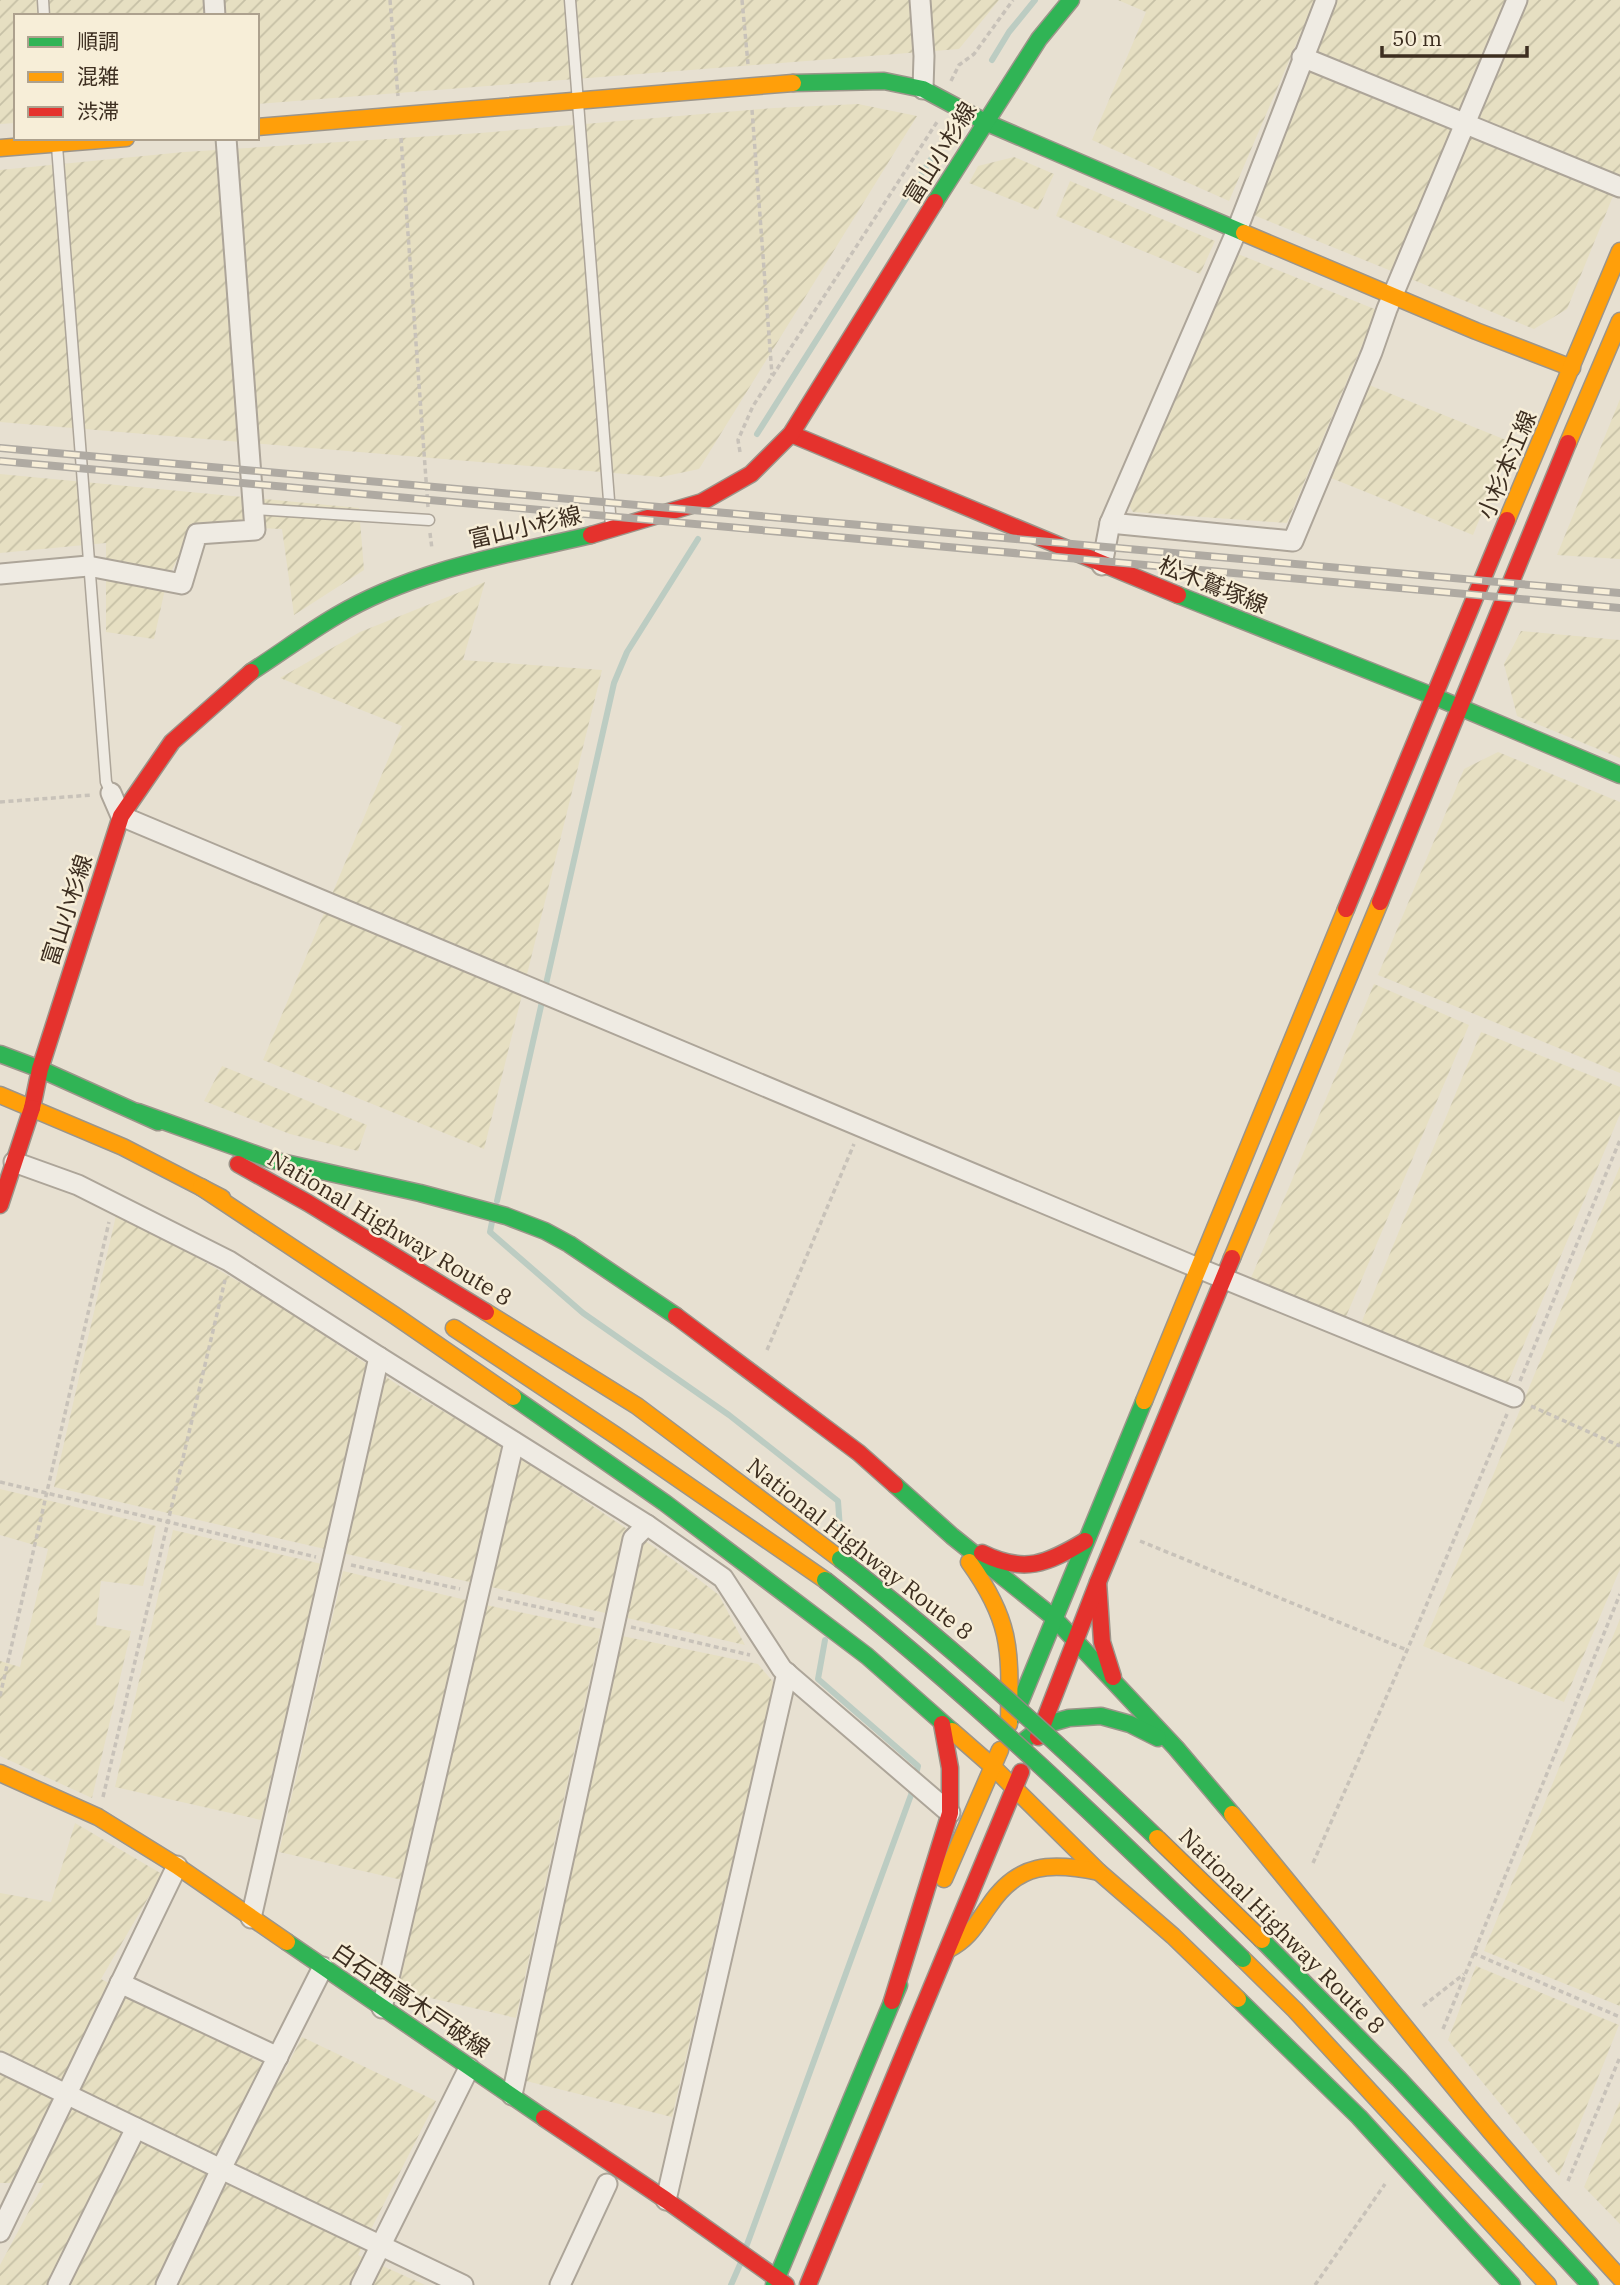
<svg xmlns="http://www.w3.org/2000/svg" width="1620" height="2285" viewBox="0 0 1620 2285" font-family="'IBM Plex Serif','Noto Sans JP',serif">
  <defs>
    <pattern id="farmland-furrows" width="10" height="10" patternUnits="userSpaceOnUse" patternTransform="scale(1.75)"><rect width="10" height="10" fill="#e6dfc2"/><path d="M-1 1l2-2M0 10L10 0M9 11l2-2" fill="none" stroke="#c6c0a6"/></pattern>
  </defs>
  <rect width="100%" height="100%" fill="#e7e0d1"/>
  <g fill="url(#farmland-furrows)">
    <polygon points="0,0 999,0 959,49 257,104 257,16 16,16 16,123 0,124"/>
    <polygon points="1118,0 1315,0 1229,201 1092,140 1146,12"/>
    <polygon points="1337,0 1620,0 1620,179 1567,309 1534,329 1251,214"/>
    <polygon points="858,104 917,116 699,469 661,477 0,422 0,170 184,152 480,133 774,108"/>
    <polygon points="1014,157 1054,174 1038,210 969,183 978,166"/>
    <polygon points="1070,181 1215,241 1200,274 1056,216"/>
    <polygon points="1233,252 1377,310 1287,523 1133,512 1127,502"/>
    <polygon points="1369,385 1511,442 1473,535 1331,478"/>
    <polygon points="1620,399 1620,559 1557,555"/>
    <polygon points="0,474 359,508 364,570 294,615 282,529 194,525 167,580 154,639 106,632 106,543 0,553"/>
    <polygon points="485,582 463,660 602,670 484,1149 263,1060 402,726 280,678 360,632"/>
    <polygon points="1521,631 1620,640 1620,758 1517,716 1504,664"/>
    <polygon points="1498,752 1620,802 1620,1073 1378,975 1464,769"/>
    <polygon points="1374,984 1469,1025 1345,1319 1251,1278"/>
    <polygon points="1481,1032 1620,1087 1620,1114 1507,1385 1360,1326"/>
    <polygon points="222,1066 367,1125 358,1151 290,1134 204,1101"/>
    <polygon points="1620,1166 1620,1569 1564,1702 1423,1646"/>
    <polygon points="117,1211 279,1305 398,1385 501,1445 672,1559 719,1595 745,1645 54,1487"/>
    <polygon points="0,1489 156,1526 143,1586 101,1581 96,1625 131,1631 92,1798 0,1756 0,1661 20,1667 48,1549 0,1535"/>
    <polygon points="173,1530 322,1564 261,1820 115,1787"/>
    <polygon points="343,1571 466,1600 401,1879 398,1879 279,1852"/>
    <polygon points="481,1604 601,1629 516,2018 396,1990"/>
    <polygon points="1620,1619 1620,2006 1484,1951"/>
    <polygon points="622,1636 758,1664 774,1683 672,2117 526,2081"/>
    <polygon points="75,1823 162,1874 101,1979 283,2074 302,2037 436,2101 358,2255 425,2285 0,2285 0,2265 44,2183 0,2183 0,1893 51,1902"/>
    <polygon points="1476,1966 1619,2025 1559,2176 1448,2040"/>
    <polygon points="1620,2101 1620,2224 1584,2187"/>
  </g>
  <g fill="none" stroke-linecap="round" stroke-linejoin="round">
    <g stroke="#bcccc2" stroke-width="6">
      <polyline points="992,60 1009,32 1035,0"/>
      <polyline points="757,434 938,148"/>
      <polyline points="497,1201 614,683 627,652 698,539"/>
      <polyline points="492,1222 490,1232 583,1313 729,1415 838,1501 841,1543"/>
      <polyline points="745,2250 911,1795 918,1766 818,1679 825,1640"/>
      <polyline points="731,2285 742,2260"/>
    </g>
    <g stroke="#ada599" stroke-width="13">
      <g id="lane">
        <polyline points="43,0 44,16"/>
        <polyline points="570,0 611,526"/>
        <polyline points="57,146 106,782 111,793"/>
        <polyline points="253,509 429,520"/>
      </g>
    </g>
    <g stroke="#ada599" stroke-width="23">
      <g id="street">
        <polyline points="214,0 215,16"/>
        <polyline points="920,0 924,56 923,89"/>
        <polyline points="1302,57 1620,187"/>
        <polyline points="1110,523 1293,541 1372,352 1387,309 1517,0"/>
        <polyline points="1102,565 1110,523 1237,230 1326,0"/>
        <polyline points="0,574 88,566 182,584 197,534 255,530 226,138"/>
        <polyline points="111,793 121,816 1198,1268 1514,1397"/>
        <polyline points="14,1162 78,1185 229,1261 379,1357 647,1525 723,1578 782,1669 950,1813"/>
        <polyline points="251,1918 379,1357"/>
        <polyline points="323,1967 221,2169 463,2285"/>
        <polyline points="120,1983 278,2057"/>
        <polyline points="382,2008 514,1442"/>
        <polyline points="0,2062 221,2169 166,2285"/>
        <polyline points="512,2095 633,1539 647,1525"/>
        <polyline points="666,2200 787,1673"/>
        <polyline points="0,2232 177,1866"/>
        <polyline points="58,2285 136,2128"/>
        <polyline points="361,2285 469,2068"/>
        <polyline points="560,2285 607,2184"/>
      </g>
    </g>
    <g stroke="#9c958a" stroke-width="19">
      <g id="fast">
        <polyline points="793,83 884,81 923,89 985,122 1244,233"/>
        <polyline points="935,202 1039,39 1071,0"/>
        <polyline points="1178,595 1433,696 1620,775"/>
        <path d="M251 672C279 654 307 633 336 616 413 570 505 555 591 535"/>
        <polyline points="0,1054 40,1069 158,1122"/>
        <polyline points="138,1112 272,1160 420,1193 506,1216 545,1231 569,1244 676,1316"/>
        <polyline points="513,1397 665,1503 867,1656 952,1731"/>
        <polyline points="895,1485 952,1536 1053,1617 1176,1748 1232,1814"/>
        <polyline points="1015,1715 1144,1401"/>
        <polyline points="1020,1744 1044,1725 1069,1718 1101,1716 1130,1724 1158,1738"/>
        <polyline points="1262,1940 1399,2079 1590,2285"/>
        <polyline points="287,1942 544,2118"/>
        <polyline points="1238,1999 1359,2117 1512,2285"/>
        <polyline points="774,2285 899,1985"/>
      </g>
    </g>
    <g stroke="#9c958a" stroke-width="19">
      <g id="slow">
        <polyline points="257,127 793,83"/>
        <polyline points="0,148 126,138"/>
        <polyline points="1244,233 1476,331 1572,368"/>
        <polyline points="1568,443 1620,321"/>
        <polyline points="1507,520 1620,251"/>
        <polyline points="0,1095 123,1147 222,1198"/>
        <polyline points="201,1187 394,1315 513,1397"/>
        <polyline points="1232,1258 1380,902"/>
        <polyline points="486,1312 637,1406 840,1559"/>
        <polyline points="454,1328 615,1435 825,1580"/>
        <polyline points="1144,1401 1346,909"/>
        <path d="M969 1562C1013 1623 1010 1652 1009 1724"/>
        <polyline points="952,1731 992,1766 1099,1872 1173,1936 1238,1999"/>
        <polyline points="0,1773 98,1817 177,1866 287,1942"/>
        <path d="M1232 1814C1308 1904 1379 1996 1453 2086 1506 2152 1563 2215 1620 2278"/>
        <polyline points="944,1879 1000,1750"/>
        <path d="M949 1949C970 1938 976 1924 989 1906 1018 1862 1052 1862 1099 1872"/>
        <polyline points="1243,1959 1295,2010 1548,2285"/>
      </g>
    </g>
    <g stroke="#9c958a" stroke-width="19">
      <g id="jam">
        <polyline points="791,434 1178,595"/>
        <polyline points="591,535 702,502 751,474 791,434 935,202"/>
        <polyline points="1380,902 1568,443"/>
        <polyline points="1346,909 1507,520"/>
        <polyline points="32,1108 40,1069 121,816 172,742 251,672"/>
        <polyline points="238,1164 308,1203 486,1312"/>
        <polyline points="0,1205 32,1108"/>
        <polyline points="676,1316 859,1453 895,1485"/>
        <path d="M982 1553C1024 1574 1047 1564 1085 1541"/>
        <polyline points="1098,1582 1102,1642 1113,1677"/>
        <polyline points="1038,1737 1098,1582 1232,1258"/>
        <polyline points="892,2001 950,1813 950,1768 942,1724"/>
        <polyline points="544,2118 666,2200 786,2285"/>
        <polyline points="808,2285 1021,1772"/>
      </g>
    </g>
    <g stroke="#c8c2b9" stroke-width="3.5" stroke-dasharray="5 3.5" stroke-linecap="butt">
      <polyline points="390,0 398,96"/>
      <polyline points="742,0 748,64"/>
      <polyline points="951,81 959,65 974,54 1013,0"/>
      <polyline points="752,110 772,375"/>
      <polyline points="401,138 428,507"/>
      <polyline points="740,452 738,440 753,406 937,122"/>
      <polyline points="430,533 432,549"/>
      <polyline points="0,802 92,795"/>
      <polyline points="767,1350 854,1144"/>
      <polyline points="1520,1381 1620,1140"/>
      <polyline points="1531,1406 1620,1446"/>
      <polyline points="0,1482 316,1557"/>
      <polyline points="1140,1541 1407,1650"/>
      <polyline points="351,1565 460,1589"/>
      <polyline points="498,1598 596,1620"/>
      <polyline points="631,1627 750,1655"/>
      <polyline points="0,1696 109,1222"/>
      <polyline points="103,1797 225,1280"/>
      <polyline points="1313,1863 1412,1639 1507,1414"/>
      <polyline points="1473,1953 1620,2017"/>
      <polyline points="1423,2006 1464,1974"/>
      <polyline points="1443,2029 1620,1594"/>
      <polyline points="1568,2181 1620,2057"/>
      <polyline points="1315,2285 1385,2184"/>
    </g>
    <use href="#lane" stroke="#efebe3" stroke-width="10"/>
    <use href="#street" stroke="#efebe3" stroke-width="19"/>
    <use href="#fast" stroke="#30b455" stroke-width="16"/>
    <use href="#slow" stroke="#ff9f0a" stroke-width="16"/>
    <use href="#jam" stroke="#e5322d" stroke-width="16"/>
    <g stroke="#afaaa2" stroke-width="8">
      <g id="rail">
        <polyline points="0,448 1620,593"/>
        <polyline points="0,461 1620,608"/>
      </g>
    </g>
    <use href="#rail" stroke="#f7eed8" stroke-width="5" stroke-dasharray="16" stroke-linecap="butt"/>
    <g stroke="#928b80" stroke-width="19" stroke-linecap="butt">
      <g id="fast-bridge">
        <path d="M840 1559C952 1646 1055 1740 1157 1838"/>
        <path d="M825 1580C973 1697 1108 1828 1243 1959"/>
      </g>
    </g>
    <g stroke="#928b80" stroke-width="19" stroke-linecap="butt">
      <polyline id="slow-bridge" points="1157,1838 1262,1940"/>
    </g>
    <use href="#fast-bridge" stroke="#30b455" stroke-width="16"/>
    <use href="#slow-bridge" stroke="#ff9f0a" stroke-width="16"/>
  </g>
  <g text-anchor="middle" stroke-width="5" stroke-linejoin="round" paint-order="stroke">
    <g font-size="23" fill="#3d2e20" stroke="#f7eed8">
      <text transform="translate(940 153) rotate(-58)" y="8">富山小杉線</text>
      <text transform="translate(1507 465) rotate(-67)" y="8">小杉本江線</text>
      <text transform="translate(525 527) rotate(-13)" y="8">富山小杉線</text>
      <text transform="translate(1213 585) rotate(22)" y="8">松木鷲塚線</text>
      <text transform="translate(67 910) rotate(-72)" y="8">富山小杉線</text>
      <text transform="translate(390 1228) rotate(31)" y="8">National Highway Route 8</text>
      <text transform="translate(860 1549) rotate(38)" y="8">National Highway Route 8</text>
      <text transform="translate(1282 1931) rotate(45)" y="8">National Highway Route 8</text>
      <text transform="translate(411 2000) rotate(34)" y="8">白石西高木戸破線</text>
    </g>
  </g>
  <rect x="14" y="14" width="245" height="126" fill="#f7eed8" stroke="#ada18e" stroke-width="2"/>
  <rect x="28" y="37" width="35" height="10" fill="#30b455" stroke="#ada18e" stroke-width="2"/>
  <text x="77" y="49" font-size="21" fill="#3d2e20">順調</text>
  <rect x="28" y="72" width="35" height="10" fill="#ff9f0a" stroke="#ada18e" stroke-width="2"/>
  <text x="77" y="84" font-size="21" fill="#3d2e20">混雑</text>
  <rect x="28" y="107" width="35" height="10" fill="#e5322d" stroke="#ada18e" stroke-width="2"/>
  <text x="77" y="119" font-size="21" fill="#3d2e20">渋滞</text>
  <path d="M1382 46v10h145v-10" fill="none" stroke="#3d2e20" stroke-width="3.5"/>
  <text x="1392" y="46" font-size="21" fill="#3d2e20" stroke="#f7eed8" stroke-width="5" paint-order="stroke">50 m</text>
</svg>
